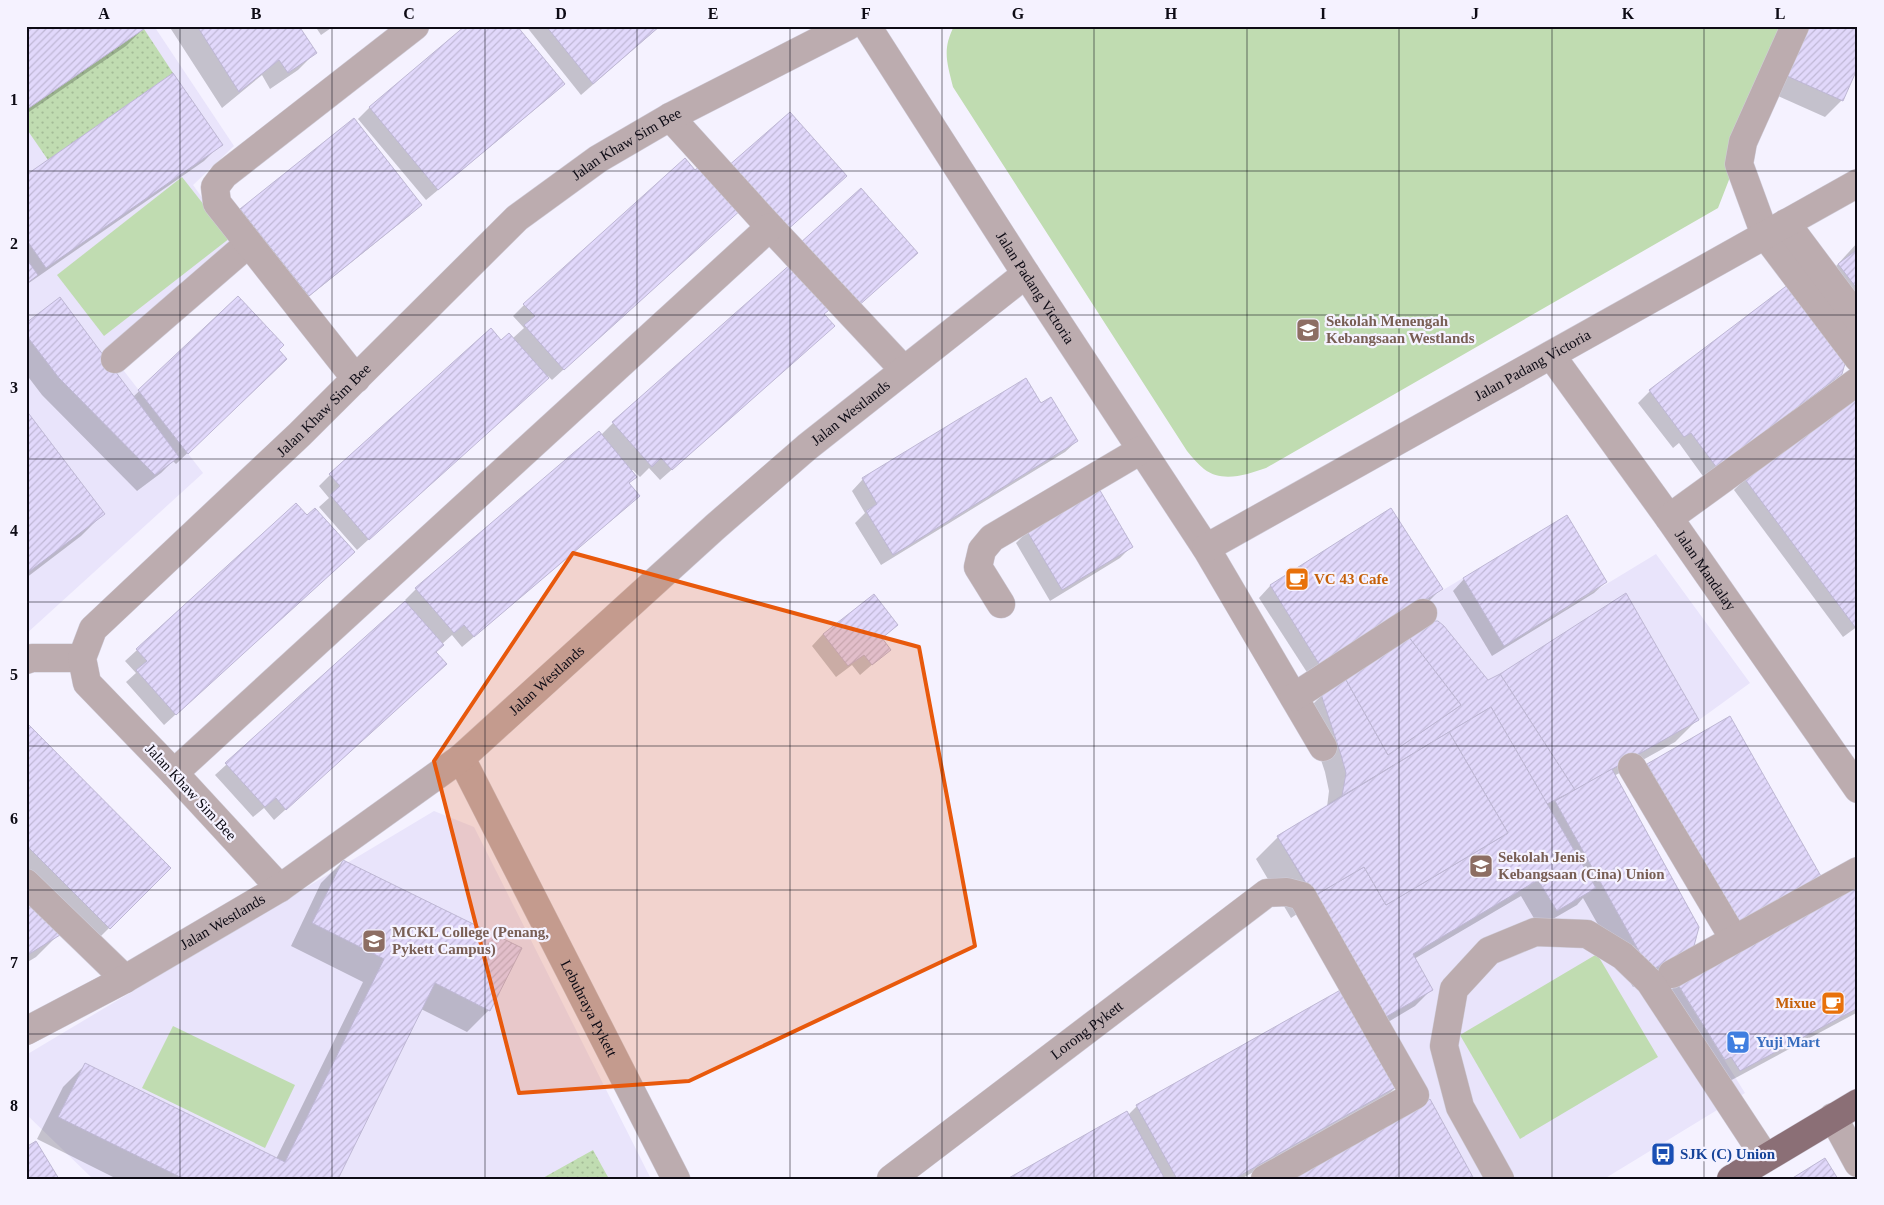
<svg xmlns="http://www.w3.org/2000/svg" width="1884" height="1205" viewBox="0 0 1884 1205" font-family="'Times New Roman',serif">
  <defs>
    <pattern id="grass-dots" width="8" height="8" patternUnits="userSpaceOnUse" patternTransform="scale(1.25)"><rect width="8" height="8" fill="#c0dcb1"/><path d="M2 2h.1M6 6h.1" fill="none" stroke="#a4bb97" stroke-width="1.8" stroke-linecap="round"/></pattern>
    <pattern id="building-hatch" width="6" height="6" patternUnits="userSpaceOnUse" patternTransform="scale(1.25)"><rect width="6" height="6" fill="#e1d8fb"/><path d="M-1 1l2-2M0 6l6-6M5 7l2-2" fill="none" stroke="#c0b8d6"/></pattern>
  </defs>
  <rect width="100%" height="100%" fill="#f5f2ff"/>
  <g fill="#e9e4fb">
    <polygon points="26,26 154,26 234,146 193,185 234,242 110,353 203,473 26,634"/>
    <polygon points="1656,554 1750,683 1699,720 1612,770 1699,927 1694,946 1664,963 1745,1093 1604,1179 1474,1179 1384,1018 1277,836 1342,795 1346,773 1341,755 1418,605 1463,578 1504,646"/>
    <polygon points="434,811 474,827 651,1179 93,1179 26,1114 26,1055"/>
  </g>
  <g fill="url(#grass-dots)">
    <polygon points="144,29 173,73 48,160 26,128 26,110"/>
    <polygon points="593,1150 609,1179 541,1179"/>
  </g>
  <g fill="#c0dcb1">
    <path d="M954 26H1789L1718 208 1266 468C1246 475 1222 483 1204 469 1198 464 1192 457 1187 451L953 87C947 62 942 50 954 26Z"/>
    <polygon points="182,177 230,238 104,336 57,275"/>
    <polygon points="1597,954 1658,1057 1520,1139 1460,1035"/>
    <polygon points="173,1026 295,1085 265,1148 142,1088"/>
  </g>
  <g fill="#0003">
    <polygon points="26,26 143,29 126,46 26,114"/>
    <polygon points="169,26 298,26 315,53 298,70 270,89 262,75 222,108"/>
    <polygon points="315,26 334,26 321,35"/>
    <polygon points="526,26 660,26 581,95"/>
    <polygon points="1801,26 1858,26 1842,100 1825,117 1771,93"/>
    <polygon points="563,84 552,95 426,200 358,119 370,107"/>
    <polygon points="221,144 204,161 26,285 26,177"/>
    <polygon points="695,172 742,207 552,380 548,376 357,550 319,507 329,498 319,486 330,475 501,342 512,339 524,328 513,316 524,305"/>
    <polygon points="421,205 409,216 297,306 230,221 241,210"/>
    <polygon points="1858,242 1858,342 1817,287"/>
    <polygon points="1789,286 1840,373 1829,385 1705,479 1679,443 1673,448 1638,403 1650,391"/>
    <polygon points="238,298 278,350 274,370 176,464 173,461 161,473 137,491 42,395 26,374 26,325 133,397"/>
    <polygon points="832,306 823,315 822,337 660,480 649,468 640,477 633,470 631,471 636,476 628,484 627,507 462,647 452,635 442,644 435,653 434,675 274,820 264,808 253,817 215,775 406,601 405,600 416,589 601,435 613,423"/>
    <polygon points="1858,394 1858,626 1843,637 1734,490 1745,479"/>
    <polygon points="1041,404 1077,441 1065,452 881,565 855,523 865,513 852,491 863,479"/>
    <polygon points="26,412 103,514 81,536 26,578"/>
    <polygon points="296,505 342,563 164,725 126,682 136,673 125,661"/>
    <polygon points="1391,509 1441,589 1430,600 1310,677 1259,598 1270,586"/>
    <polygon points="1027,532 1132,546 1120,558 1050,601 1016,543"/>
    <polygon points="1464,579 1606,582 1594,593 1492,656 1453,591"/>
    <polygon points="896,625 881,639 889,650 860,675 852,665 836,677 812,646 823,634"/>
    <polygon points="1487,682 1697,720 1675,742 1614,776 1693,945 1675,963 1633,987 1583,898 1577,905 1539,927 1521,896 1414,959 1432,989 1415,1006 1368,1034 1397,1086 1386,1097 1241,1179 1010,1179 1128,1115 1137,1106 1342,990 1297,914 1291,918 1256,859 1278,837 1327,807 1329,791 1325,772 1305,712 1322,695"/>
    <polygon points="26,724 169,868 98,939 26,867"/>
    <polygon points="343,861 489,1010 467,1032 421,1009 337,1179 117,1179 37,1139 63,1087 85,1065 276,1159 363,982 291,946 321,883"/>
    <polygon points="1858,884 1858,1012 1728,1082 1666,995 1677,984"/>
    <polygon points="26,903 58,935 36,957 26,963"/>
  </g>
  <g fill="url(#building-hatch)" stroke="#beb7d4">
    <polygon points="26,26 143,26 144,29 26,110"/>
    <polygon points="197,26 299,26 317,53 288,73 279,60 239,92"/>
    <polygon points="465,26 517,26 565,84 438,190 369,107"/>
    <polygon points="546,26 660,26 593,84"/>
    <polygon points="1809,26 1858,26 1858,67 1843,101 1787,76"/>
    <polygon points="173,73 223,145 46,268 26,239 26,175"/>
    <polygon points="790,112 847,176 785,232 727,167"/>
    <polygon points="354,118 422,205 309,296 240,209"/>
    <polygon points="685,158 695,170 704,163 743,208 564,370 524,325 535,316 523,304"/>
    <polygon points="861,188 918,253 856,308 799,244"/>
    <polygon points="1858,249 1858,290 1838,264"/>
    <polygon points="26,258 38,275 26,284"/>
    <polygon points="793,262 833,307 824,314 835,326 672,470 661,458 652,467 612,422"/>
    <polygon points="1789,284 1846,360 1842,374 1717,468 1691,433 1684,437 1649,390"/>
    <polygon points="238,296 284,345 279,350 287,359 188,454 138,390"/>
    <polygon points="60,297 179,457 155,475 59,378 26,335 26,323"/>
    <polygon points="491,328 501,340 509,333 549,378 369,540 330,495 340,486 329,474"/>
    <polygon points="1026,378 1041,403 1051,397 1078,441 893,555 866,511 877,504 862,478"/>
    <polygon points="1858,393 1858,625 1855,627 1744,478"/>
    <polygon points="26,410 105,514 26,574"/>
    <polygon points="599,431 637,477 629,483 640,496 474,637 464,625 454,633 415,588"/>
    <polygon points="1098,487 1133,547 1062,590 1027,531"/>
    <polygon points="296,503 307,515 315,508 355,552 176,715 136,670 147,661 136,649"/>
    <polygon points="1391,508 1443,589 1321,667 1270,585"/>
    <polygon points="1567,515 1607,582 1504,646 1463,578"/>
    <polygon points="1626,593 1699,720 1575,790 1500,674"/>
    <polygon points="874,594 898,625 882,638 891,650 872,665 864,655 848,666 823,634"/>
    <polygon points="405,601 444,645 436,652 447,664 286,810 276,798 265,807 225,763"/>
    <polygon points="1429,621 1438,621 1444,626 1488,680 1500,674 1575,790 1547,804 1491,707 1342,796 1346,773 1341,755 1321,694 1345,678 1388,755 1461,705 1408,636"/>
    <polygon points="1408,636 1461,705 1388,755 1345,678"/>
    <polygon points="1491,707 1596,888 1557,911 1538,880 1413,954 1433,990 1384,1018 1314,896 1364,867 1386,905 1508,833 1449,732"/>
    <polygon points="1730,716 1822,878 1738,925 1647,764"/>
    <polygon points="26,722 171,868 110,929 26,845"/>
    <polygon points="1449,732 1508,833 1386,905 1364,867 1314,896 1277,836"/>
    <polygon points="1612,769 1699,927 1694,946 1650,971 1555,801"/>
    <polygon points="343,860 522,948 490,1011 435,983 338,1179 184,1179 58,1117 85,1063 285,1162 384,959 312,923"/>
    <polygon points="1858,882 1858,1008 1740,1071 1731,1057 1725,1060 1677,983"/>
    <polygon points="26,902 60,935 26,956"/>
    <polygon points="1344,988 1398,1086 1234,1179 1177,1179 1136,1105"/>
    <polygon points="1430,1099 1474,1179 1291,1179"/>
    <polygon points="1127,1111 1165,1179 1007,1179"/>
    <polygon points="36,1141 59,1179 26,1179 26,1147"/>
    <polygon points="1825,1158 1838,1179 1791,1179"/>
  </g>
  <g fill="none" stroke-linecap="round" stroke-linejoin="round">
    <g stroke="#d0cdda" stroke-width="29">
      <g id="minor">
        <path id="s1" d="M867 26 1026 274 1206 548 1323 747"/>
        <polyline points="1795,26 1743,142 1739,164 1765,235 1858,358"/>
        <polyline points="670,117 770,227 904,370"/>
        <polyline points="1786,223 1858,319"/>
        <path id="s2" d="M1551 355 1669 518 1858 789"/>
        <polyline points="115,359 248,244"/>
        <polyline points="356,379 217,203 215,187 224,175 415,26"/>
        <polyline points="1669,518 1858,381"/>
        <path id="s3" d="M1206 548 1858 183"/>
        <polyline points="1001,604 978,567 982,550 992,538 1141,450"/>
        <polyline points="26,660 32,658 82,658"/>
        <polyline points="1294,697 1423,613"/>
        <path id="s4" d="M461 758 676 1179"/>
        <polyline points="1632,767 1734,939"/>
        <polyline points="174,773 770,227"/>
        <polyline points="26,883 125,979"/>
        <path id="s5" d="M280 888 174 773 87 683 82 658 93 629 300 434 517 218 598 159 670 117 848 26"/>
        <polyline points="1672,974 1858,871"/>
        <path id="s6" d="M26 1031 125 979 280 888 461 758 715 527 807 447 1026 274"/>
        <polyline points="1833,1117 1858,1163"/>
        <path id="s7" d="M891 1179 1267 893 1287 892 1302 896 1415 1095 1265 1179"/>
        <polyline points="1500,1179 1460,1107 1444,1046 1454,989 1489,951 1535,932 1587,934 1623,956 1650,982 1765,1157"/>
      </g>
    </g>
    <g stroke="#d0cdda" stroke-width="29">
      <polyline id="major" points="1731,1179 1858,1103"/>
    </g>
    <use href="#minor" stroke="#bcacaf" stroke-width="28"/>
    <use href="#major" stroke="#8b6f76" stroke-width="28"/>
  </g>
  <path fill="#e8590c" fill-opacity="0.2" stroke="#e8590c" stroke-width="4" stroke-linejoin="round" d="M573 553 919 647 975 946 689 1081 519 1093 434 761Z"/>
  <path fill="none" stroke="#0d0b15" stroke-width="1" stroke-opacity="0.55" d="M180 26V1179M332 26V1179M485 26V1179M637 26V1179M790 26V1179M942 26V1179M1094 26V1179M1247 26V1179M1399 26V1179M1552 26V1179M1704 26V1179M26 171H1858M26 315H1858M26 459H1858M26 602H1858M26 746H1858M26 890H1858M26 1034H1858"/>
  <defs>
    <g id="school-square" transform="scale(1.25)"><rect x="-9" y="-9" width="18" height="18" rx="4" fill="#8d6e63" stroke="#f5f2ff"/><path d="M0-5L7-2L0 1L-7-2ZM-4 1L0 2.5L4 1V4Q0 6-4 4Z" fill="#fff"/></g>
    <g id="cafe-square" transform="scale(1.25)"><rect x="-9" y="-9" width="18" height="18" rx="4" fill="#e8710a" stroke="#f5f2ff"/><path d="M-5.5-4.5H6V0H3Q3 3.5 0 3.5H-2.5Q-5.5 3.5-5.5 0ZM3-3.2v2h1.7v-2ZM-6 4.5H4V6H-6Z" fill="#fff"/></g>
    <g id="university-square" transform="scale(1.25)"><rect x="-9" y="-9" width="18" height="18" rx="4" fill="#8d6e63" stroke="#f5f2ff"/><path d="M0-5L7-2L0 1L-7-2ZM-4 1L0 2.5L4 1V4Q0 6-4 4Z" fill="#fff"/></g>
    <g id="supermarket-square" transform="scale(1.25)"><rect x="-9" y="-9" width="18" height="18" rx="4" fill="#3f7fe0" stroke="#f5f2ff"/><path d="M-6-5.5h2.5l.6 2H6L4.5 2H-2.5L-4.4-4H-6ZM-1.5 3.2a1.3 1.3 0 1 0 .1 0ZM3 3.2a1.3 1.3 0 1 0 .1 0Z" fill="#fff"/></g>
    <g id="bus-square" transform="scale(1.25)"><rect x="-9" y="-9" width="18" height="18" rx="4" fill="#1a4fb4" stroke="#f5f2ff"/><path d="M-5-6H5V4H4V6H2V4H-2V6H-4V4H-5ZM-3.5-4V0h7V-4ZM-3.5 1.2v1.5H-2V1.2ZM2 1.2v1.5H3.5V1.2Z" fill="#fff"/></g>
  </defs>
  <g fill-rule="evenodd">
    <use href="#school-square" x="1308" y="330"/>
    <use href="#cafe-square" x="1297" y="579"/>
    <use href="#school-square" x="1481" y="866"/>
    <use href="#university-square" x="374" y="941"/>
    <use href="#cafe-square" x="1833" y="1003"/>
    <use href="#supermarket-square" x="1738" y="1042"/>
    <use href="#bus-square" x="1663" y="1154"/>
  </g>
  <g text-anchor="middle" stroke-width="4.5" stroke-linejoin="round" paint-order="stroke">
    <g font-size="15" fill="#0d0b15" stroke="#f5f2ff">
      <text dy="5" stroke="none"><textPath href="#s5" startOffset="1061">Jalan Khaw Sim Bee</textPath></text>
      <text dy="5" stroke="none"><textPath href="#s1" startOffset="311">Jalan Padang Victoria</textPath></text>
      <text dy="5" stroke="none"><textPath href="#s3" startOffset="374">Jalan Padang Victoria</textPath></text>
      <text dy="5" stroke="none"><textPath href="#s5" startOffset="656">Jalan Khaw Sim Bee</textPath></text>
      <text dy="5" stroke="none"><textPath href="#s6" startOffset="1035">Jalan Westlands</textPath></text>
      <text dy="5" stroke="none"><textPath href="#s2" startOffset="265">Jalan Mandalay</textPath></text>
      <text dy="5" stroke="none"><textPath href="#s6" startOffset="630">Jalan Westlands</textPath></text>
      <text transform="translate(191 792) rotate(47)" y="5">Jalan Khaw Sim Bee</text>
      <text dy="5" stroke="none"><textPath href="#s6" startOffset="225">Jalan Westlands</textPath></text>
      <text dy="5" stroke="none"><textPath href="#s4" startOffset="281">Lebuhraya Pykett</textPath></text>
      <text dy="5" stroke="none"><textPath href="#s7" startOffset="246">Lorong Pykett</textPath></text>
    </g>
    <g font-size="15" font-weight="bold" fill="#785e54" stroke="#f5f2ff" text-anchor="start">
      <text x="1326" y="326">Sekolah Menengah<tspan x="1326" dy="17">Kebangsaan Westlands</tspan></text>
      <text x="1498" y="862">Sekolah Jenis<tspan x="1498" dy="17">Kebangsaan (Cina) Union</tspan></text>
      <text x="392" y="937">MCKL College (Penang,<tspan x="392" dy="17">Pykett Campus)</tspan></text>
    </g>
    <g font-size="15" font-weight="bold" fill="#c56008" stroke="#f5f2ff" text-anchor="start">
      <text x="1314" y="584">VC 43 Cafe</text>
      <text x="1816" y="1008" text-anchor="end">Mixue</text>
    </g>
    <g font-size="15" font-weight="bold" fill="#366cbe" stroke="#f5f2ff" text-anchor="start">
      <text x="1756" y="1047">Yuji Mart</text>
    </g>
    <g font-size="15" font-weight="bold" fill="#164399" stroke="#f5f2ff" text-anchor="start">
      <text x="1680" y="1159">SJK (C) Union</text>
    </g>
  </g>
  <rect width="1884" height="1205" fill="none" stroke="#f5f2ff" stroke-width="55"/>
  <rect x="28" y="28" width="1828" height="1150" fill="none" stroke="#0d0b15" stroke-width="2"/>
  <g font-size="16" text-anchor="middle" font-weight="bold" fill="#0d0b15">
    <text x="104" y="19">A</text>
    <text x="256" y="19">B</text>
    <text x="409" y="19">C</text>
    <text x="561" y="19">D</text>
    <text x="713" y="19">E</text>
    <text x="866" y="19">F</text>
    <text x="1018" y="19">G</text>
    <text x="1171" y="19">H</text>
    <text x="1323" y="19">I</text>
    <text x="1475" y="19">J</text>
    <text x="1628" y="19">K</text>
    <text x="1780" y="19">L</text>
    <text x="14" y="105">1</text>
    <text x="14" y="249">2</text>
    <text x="14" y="393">3</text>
    <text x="14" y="536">4</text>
    <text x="14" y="680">5</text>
    <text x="14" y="824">6</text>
    <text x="14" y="968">7</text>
    <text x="14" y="1111">8</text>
  </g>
</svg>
